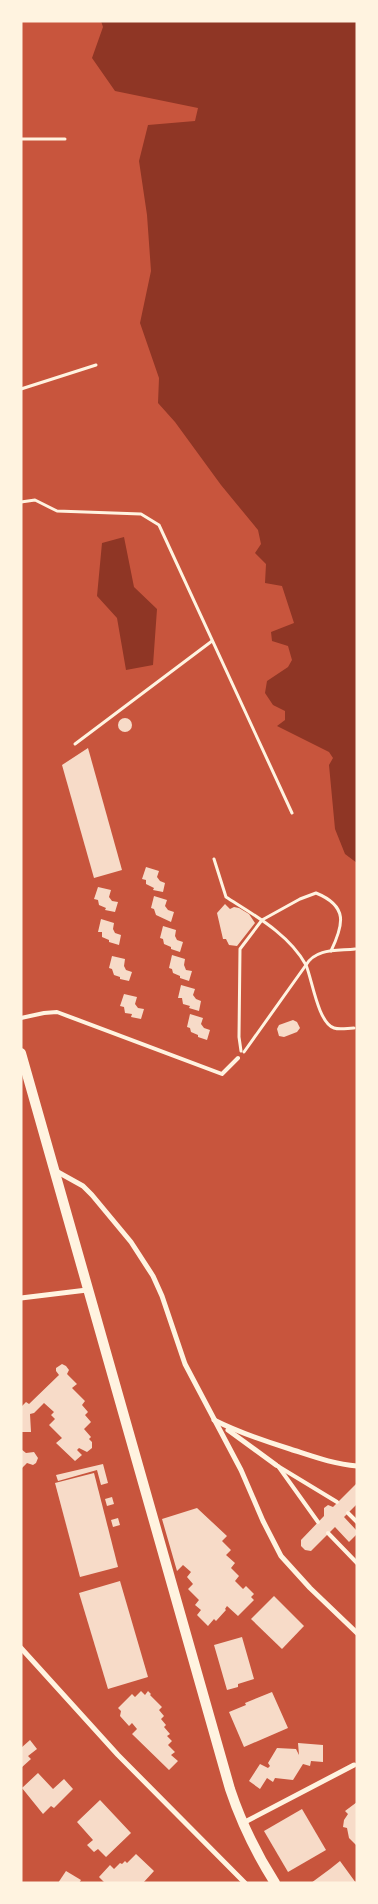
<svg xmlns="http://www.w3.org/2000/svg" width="378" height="1904" viewBox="0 0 378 1904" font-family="'IBM Plex Sans',sans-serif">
  <rect width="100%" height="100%" fill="#c8553d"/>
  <g fill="#8f3625">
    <polygon points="101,21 357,21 357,863 345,854 335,829 329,765 333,758 329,752 277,726 285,720 285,711 273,705 265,693 267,681 288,667 292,660 288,646 272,641 271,632 294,623 282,586 265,583 266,564 255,553 261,544 258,530 221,485 175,422 158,403 159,378 140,323 151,271 147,215 139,161 148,125 195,121 198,108 115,91 92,58 103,27"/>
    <polygon points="124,537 134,587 157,609 153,665 126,670 117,618 97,596 102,543"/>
  </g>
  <g fill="#f7dbc8">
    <circle cx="125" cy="725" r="7"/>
    <polygon points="88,748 122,870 94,878 62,765"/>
    <polygon points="146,867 159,871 157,877 160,881 165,883 163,892 153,890 154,888 146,884 146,880 142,879"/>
    <polygon points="98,887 111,890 109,897 112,901 118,902 115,912 105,910 106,908 99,905 98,900 94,899"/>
    <polygon points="154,896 167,900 165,906 168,910 174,912 171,922 156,915 154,909 151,908"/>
    <polygon points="225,904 230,909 234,907 239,908 249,914 255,923 237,946 229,945 226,939 223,939 217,913"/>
    <polygon points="101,919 114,923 113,929 115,933 121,935 119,945 109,942 109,940 102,937 102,932 98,932"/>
    <polygon points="163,926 176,930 175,936 177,940 183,942 180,952 171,949 171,947 164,944 163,939 160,938"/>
    <polygon points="172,955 185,959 184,965 186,970 192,971 189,981 180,978 180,976 173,973 172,969 169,968"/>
    <polygon points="112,956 125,959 124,966 126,970 132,972 129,981 120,979 120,977 114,975 112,969 109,968"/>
    <polygon points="181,985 195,989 193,995 196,999 201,1001 199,1011 189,1008 190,1006 183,1004 182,998 178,998"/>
    <polygon points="124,994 137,997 135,1004 138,1008 144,1009 141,1019 131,1017 132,1014 125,1013 124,1007 120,1006"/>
    <polygon points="190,1014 203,1018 201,1024 204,1028 210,1030 207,1040 198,1037 198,1035 191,1032 190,1028 187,1027"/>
    <polygon points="293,1020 297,1022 300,1028 297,1032 284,1037 279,1036 277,1029 279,1025"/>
    <polygon points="62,1364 66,1366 69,1370 67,1374 77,1384 72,1388 85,1401 82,1405 88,1412 85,1415 91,1422 84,1429 91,1437 89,1439 92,1442 92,1448 87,1452 79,1448 77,1450 82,1455 75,1461 56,1443 62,1438 49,1425 55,1419 51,1415 54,1412 44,1403 34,1413 30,1414 31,1432 21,1432 21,1407 26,1402 29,1404 59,1375 56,1371 56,1368"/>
    <polygon points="21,1449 26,1453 34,1452 38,1458 36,1463 33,1465 27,1463 21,1469"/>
    <polygon points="103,1464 108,1483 101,1485 97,1470 58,1481 56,1475"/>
    <polygon points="94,1473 118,1567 80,1577 55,1483"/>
    <polygon points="357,1483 357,1504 344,1517 357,1531 357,1534 349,1542 335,1527 311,1551 305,1550 301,1546 301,1540 324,1516 324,1508 328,1505 333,1507"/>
    <polygon points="112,1497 114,1504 107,1506 105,1499"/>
    <polygon points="197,1508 227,1536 222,1541 231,1550 226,1555 235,1563 231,1568 239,1576 235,1581 243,1589 246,1586 254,1594 251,1597 254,1600 238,1616 227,1606 225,1609 226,1610 216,1621 214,1619 208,1626 197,1615 201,1610 195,1605 199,1600 188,1589 193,1584 187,1577 191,1572 183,1565 177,1571 162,1519"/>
    <polygon points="118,1518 120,1525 113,1527 111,1520"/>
    <polygon points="120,1581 148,1677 108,1689 79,1593"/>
    <polygon points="274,1596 304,1626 282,1649 251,1619"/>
    <polygon points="242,1637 254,1679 238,1684 238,1687 227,1690 214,1645"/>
    <polygon points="141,1691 145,1695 148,1691 151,1694 150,1695 162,1707 159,1710 164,1716 161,1719 166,1725 164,1727 170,1734 167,1736 172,1741 168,1745 175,1752 171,1755 178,1761 169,1770 132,1734 137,1729 132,1723 129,1726 120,1716 121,1711 118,1708 132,1694 135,1697"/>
    <polygon points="272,1692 288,1728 244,1747 229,1712 246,1705 245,1703"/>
    <polygon points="30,1740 37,1749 28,1756 31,1759 21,1768 21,1748"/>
    <polygon points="298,1743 323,1745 323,1762 311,1761 310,1766 303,1764 293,1780 275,1778 273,1782 267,1778 260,1789 249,1781 260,1764 268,1768 270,1766 268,1763 277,1748 296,1749 299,1755"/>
    <polygon points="38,1773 53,1789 64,1779 73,1789 54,1808 51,1806 43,1814 22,1788"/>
    <polygon points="100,1800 131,1833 106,1857 98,1849 94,1852 87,1845 93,1840 77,1822"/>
    <polygon points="357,1802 357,1846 349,1838 347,1828 343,1827 344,1820 348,1814 345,1811"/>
    <polygon points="302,1809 326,1850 288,1872 264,1831"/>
    <polygon points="136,1854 154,1871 143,1883 105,1883 99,1877 110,1865 114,1869 120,1863 122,1864 125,1861 127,1863"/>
    <polygon points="340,1861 356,1883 311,1883 330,1869"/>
    <polygon points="66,1871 81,1880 79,1883 58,1883"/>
  </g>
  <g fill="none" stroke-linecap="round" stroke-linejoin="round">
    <g stroke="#fff3e0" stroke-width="3">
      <polyline points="21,139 65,139"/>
      <polyline points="21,389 96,365"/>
      <polyline points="21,502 35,500 57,511 141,514 159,525 292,813"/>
      <polyline points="75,744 212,641"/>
      <path d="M214 859 226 897C254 915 289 934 306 965L244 1052"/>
      <path d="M354 1028C348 1028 340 1030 334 1028 318 1023 312 979 306 965 316 948 337 951 355 949"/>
      <path d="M241 1051 239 1037 240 949 262 920 300 899 316 893C348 906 344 924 331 951"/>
    </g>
    <g stroke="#fff3e0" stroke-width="4">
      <polyline points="21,1018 44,1013 57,1012 222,1074 238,1058"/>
      <polyline points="276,1465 337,1502"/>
      <polyline points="278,1466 318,1522"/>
      <polyline points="348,1513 357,1522"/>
      <polyline points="328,1533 357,1563"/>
    </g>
    <g stroke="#fff3e0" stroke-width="5">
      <polyline points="56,1171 83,1186 92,1195 131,1242 153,1276 162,1296 185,1364 241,1470 263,1521 281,1556 310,1588 357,1633"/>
      <polyline points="21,1298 87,1290"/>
      <path d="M214 1420C238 1432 264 1441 290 1449 312 1456 333 1464 357 1466"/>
      <polyline points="228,1430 276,1465"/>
      <polyline points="21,1648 118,1755 245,1883"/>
      <polyline points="243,1823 354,1765"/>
    </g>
    <path stroke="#fff3e0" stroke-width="10" d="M21 1053 230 1789C241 1822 256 1853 275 1883"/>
  </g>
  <rect width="378" height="1904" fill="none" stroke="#fff3e0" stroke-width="45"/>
</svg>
